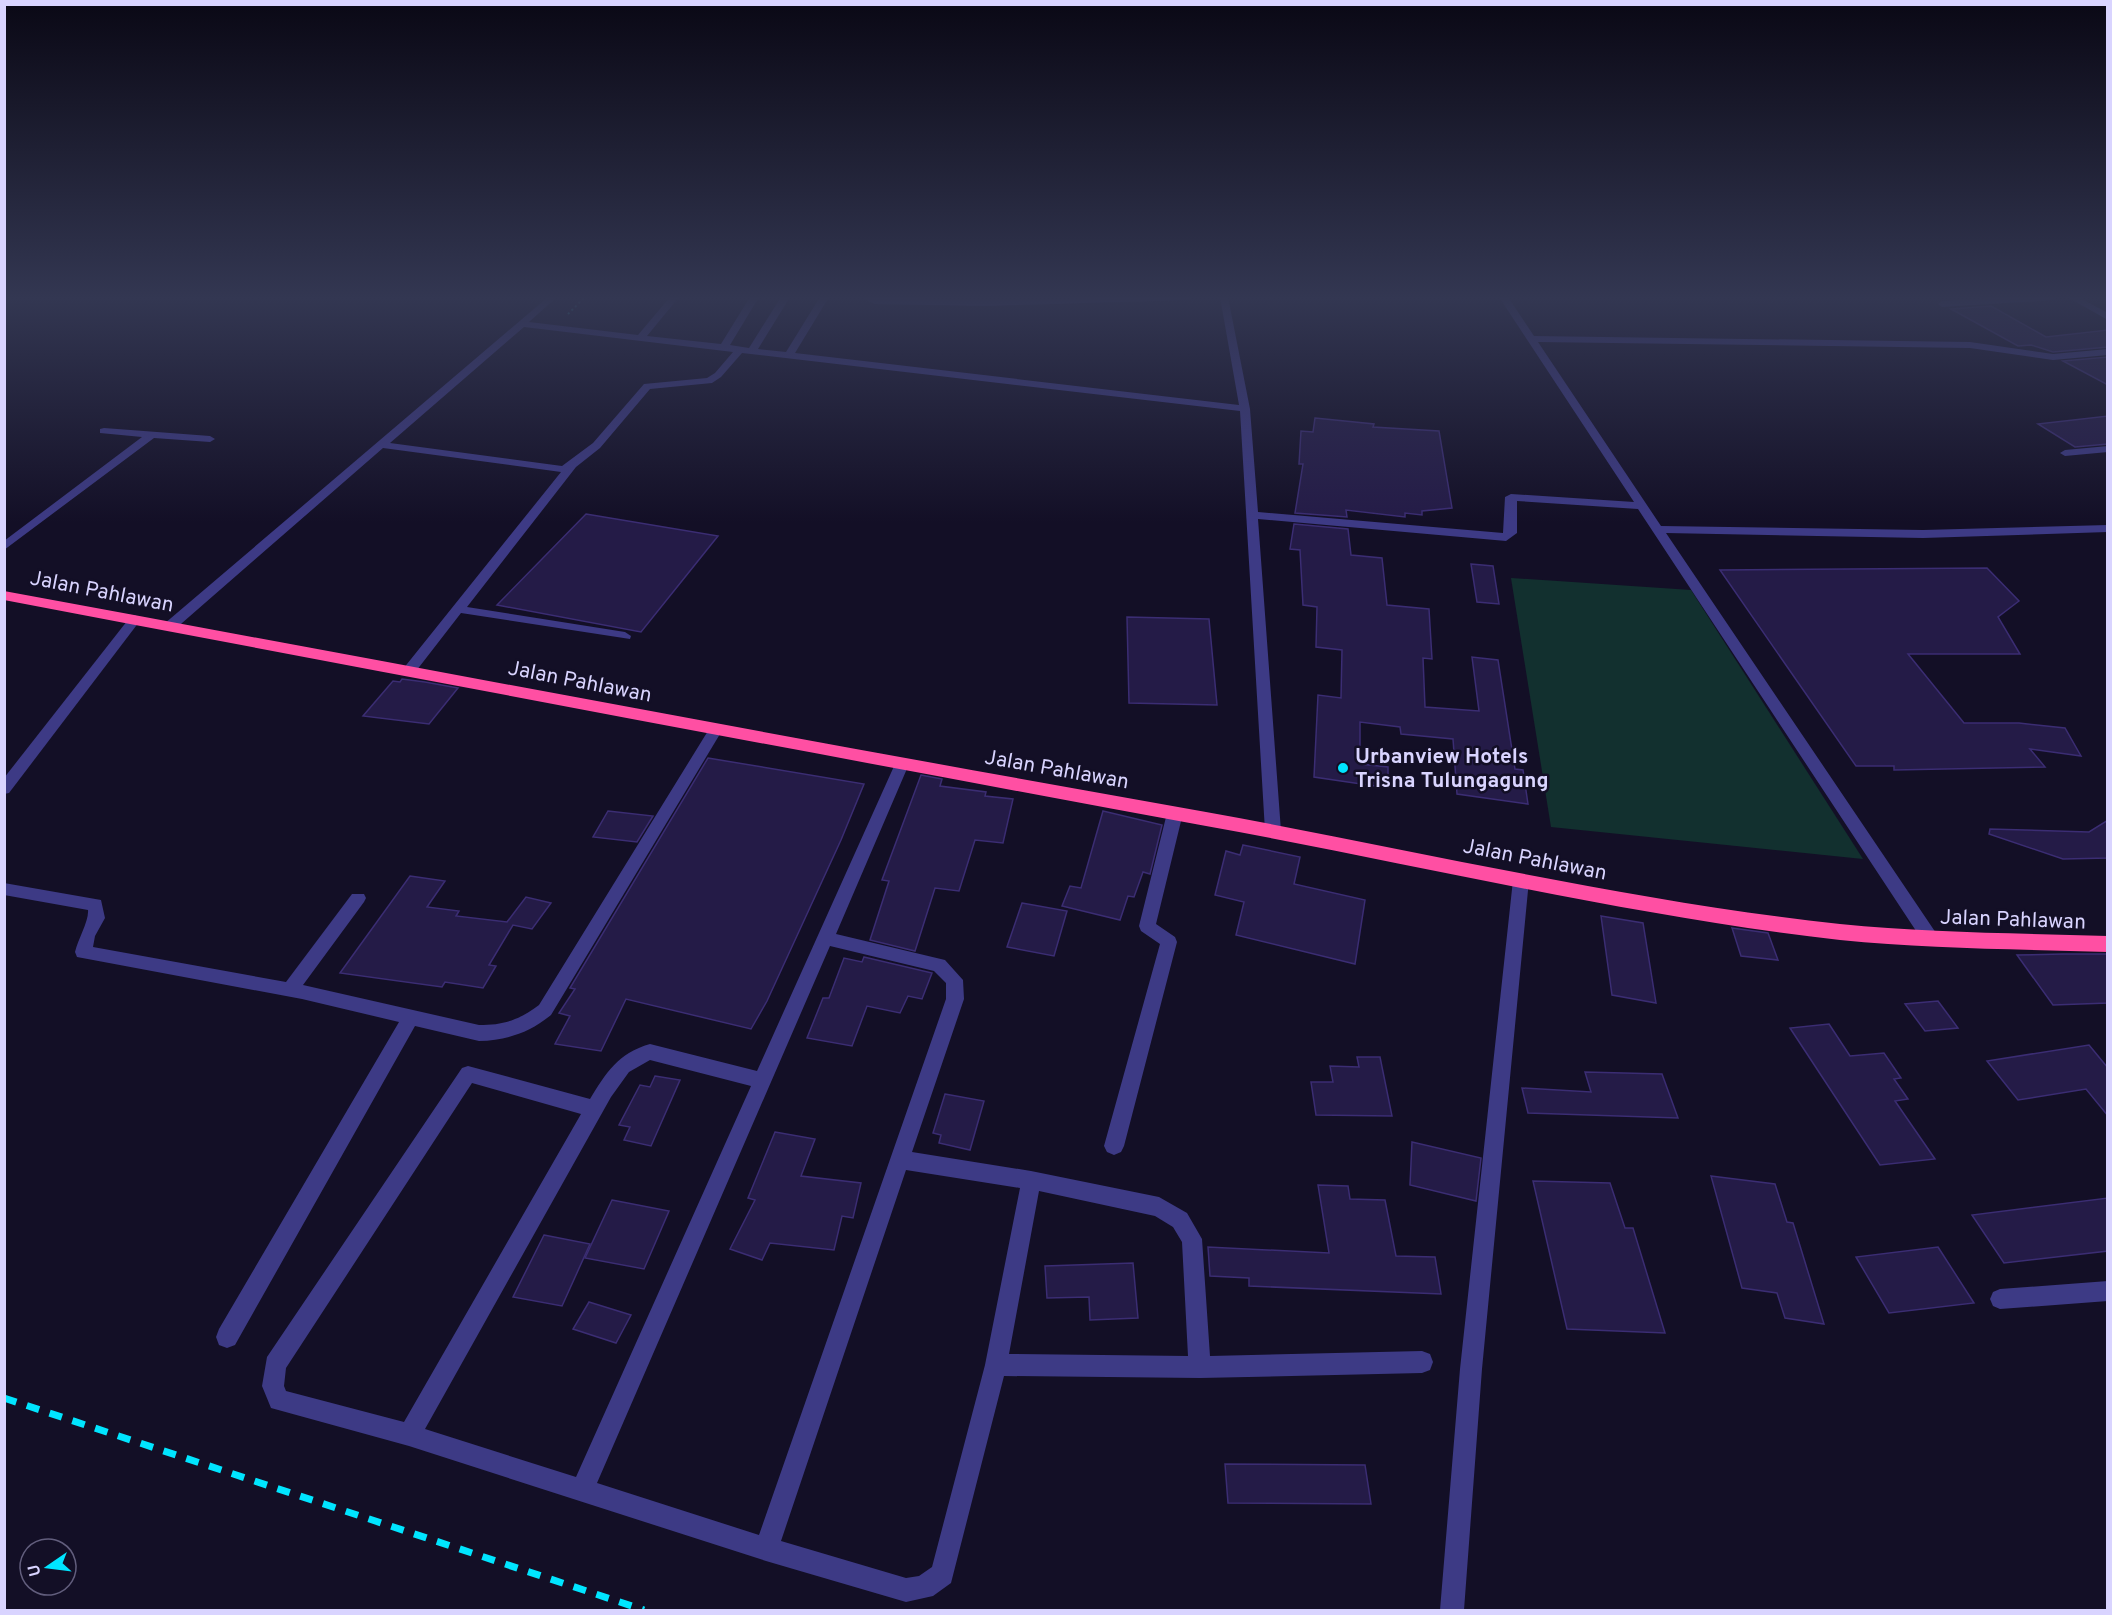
<svg xmlns="http://www.w3.org/2000/svg" width="2112" height="1615" viewBox="0 0 2112 1615" font-family="Overpass,sans-serif">
  <rect width="100%" height="100%" fill="#130f26"/>
  <polygon fill="#12302f" points="1511,578 1691,590 1863,859 1551,827"/>
  <g fill="#241b47" stroke="#3b2d73" stroke-width="1.5">
    <polygon points="1991,306 2046,337 2108,330 2108,347 2053,352 2031,345 2018,346 1951,309"/>
    <polygon points="2108,357 2108,385 2063,361"/>
    <polygon points="2108,416 2108,444 2075,447 2038,424"/>
    <polygon points="1315,418 1374,424 1373,427 1439,431 1452,508 1422,511 1422,515 1405,513 1405,517 1346,510 1347,517 1295,513 1303,464 1299,464 1301,431 1313,432"/>
    <polygon points="586,514 718,536 641,632 497,605"/>
    <polygon points="1294,524 1348,529 1351,555 1382,558 1387,605 1429,609 1432,659 1423,658 1425,707 1479,711 1472,657 1498,660 1515,769 1523,770 1528,804 1457,794 1453,739 1401,734 1400,727 1360,722 1360,764 1388,767 1388,788 1314,777 1318,695 1341,698 1342,650 1316,647 1317,607 1303,605 1300,550 1290,549"/>
    <polygon points="1471,564 1493,566 1499,604 1477,602"/>
    <polygon points="1987,568 2019,601 1998,617 2020,654 1908,654 1964,723 2019,723 2065,728 2081,756 2030,749 2045,767 1894,770 1894,766 1856,766 1720,570"/>
    <polygon points="1127,617 1209,619 1217,705 1129,703"/>
    <polygon points="402,679 425,682 458,688 429,724 363,716 393,681 400,682"/>
    <polygon points="708,758 864,784 841,840 767,1001 751,1029 626,999 601,1051 555,1044 570,1016 559,1013 575,989 570,988"/>
    <polygon points="921,775 942,779 940,786 986,792 985,796 1013,799 1003,843 975,840 959,891 935,888 915,951 870,940 889,881 882,880"/>
    <polygon points="608,811 653,816 637,842 593,837"/>
    <polygon points="1103,811 1162,825 1150,874 1143,872 1134,897 1128,896 1120,920 1062,906 1070,886 1081,888"/>
    <polygon points="2108,820 2108,858 2063,859 1989,834 1990,829 2089,832"/>
    <polygon points="1243,845 1300,857 1294,884 1365,900 1355,964 1236,935 1244,902 1215,895 1226,851 1240,855"/>
    <polygon points="410,876 445,881 427,907 459,911 456,916 507,922 526,897 551,903 532,929 513,925 489,965 496,966 483,988 445,982 442,987 340,973"/>
    <polygon points="1022,903 1067,911 1054,956 1007,947"/>
    <polygon points="1601,916 1643,923 1656,1003 1612,995"/>
    <polygon points="1732,928 1768,933 1778,960 1741,956"/>
    <polygon points="2063,954 2108,954 2108,1003 2053,1005 2017,955"/>
    <polygon points="864,957 932,973 922,999 908,996 900,1013 867,1006 852,1046 807,1038 823,998 829,998 844,958 862,962"/>
    <polygon points="1938,1001 1958,1028 1925,1031 1905,1004"/>
    <polygon points="1829,1024 1850,1056 1884,1053 1901,1078 1894,1079 1908,1099 1895,1101 1935,1159 1880,1165 1790,1028"/>
    <polygon points="2089,1045 2108,1068 2108,1116 2086,1089 2018,1100 1987,1061"/>
    <polygon points="1357,1057 1380,1057 1392,1116 1316,1115 1311,1082 1333,1082 1330,1066 1359,1067"/>
    <polygon points="1585,1072 1662,1074 1678,1118 1528,1113 1522,1088 1591,1092"/>
    <polygon points="655,1076 680,1080 651,1146 624,1140 630,1127 619,1125 640,1085 650,1087"/>
    <polygon points="945,1094 984,1101 970,1150 939,1143 941,1135 933,1133"/>
    <polygon points="775,1132 815,1139 801,1176 861,1183 853,1218 842,1216 834,1250 770,1243 762,1260 730,1249 755,1200 748,1198"/>
    <polygon points="1412,1142 1481,1158 1476,1201 1410,1185"/>
    <polygon points="1711,1176 1775,1184 1787,1222 1793,1223 1824,1324 1785,1318 1777,1293 1742,1288"/>
    <polygon points="1533,1181 1610,1183 1625,1228 1633,1228 1665,1333 1567,1329"/>
    <polygon points="1318,1185 1348,1186 1350,1199 1385,1200 1396,1256 1435,1257 1441,1294 1249,1286 1249,1278 1210,1276 1208,1247 1329,1253"/>
    <polygon points="2108,1198 2108,1251 2004,1263 1972,1215"/>
    <polygon points="612,1200 669,1211 644,1269 585,1258"/>
    <polygon points="544,1235 590,1244 562,1306 513,1297"/>
    <polygon points="1938,1247 1974,1303 1889,1313 1856,1257"/>
    <polygon points="1133,1263 1138,1318 1090,1320 1089,1297 1047,1298 1045,1266"/>
    <polygon points="589,1302 631,1315 616,1343 573,1329"/>
    <polygon points="1225,1464 1365,1465 1371,1504 1228,1503"/>
  </g>
  <g fill="none" stroke-linecap="round" stroke-linejoin="round">
    <polyline stroke="#2fb8b0" stroke-width="2" stroke-dasharray="2 3" stroke-linecap="butt" points="568,314 585,297"/>
    <g fill="#3d3a85" fill-rule="evenodd">
      <path d="M548 297H557L529 322 638 335 670 297H679L647 336 721 344 750 297H759L730 345 749 348 781 297H790L758 349 786 352 820 297H829L795 353 1239 405 1220 297H1228L1250 409 1258 512 1503 533 1505 497 1511 494 1634 502 1499 297H1508L1534 336 1970 342 2053 354 2108 349V355L2053 360 1970 348 1538 342 1661 526 1923 530 2108 525V532L1923 538 1666 533 1936 933 1938 938 1936 943 1930 945 1924 943 1638 509 1517 501V533L1506 541 1258 519 1281 831 1278 835H1268L1265 831 1240 411 742 353 721 377 712 383 650 389 600 448 576 467 467 607 625 632 631 636 630 639 461 613 413 675H403L401 672 403 669 561 472 383 448 174 630H164L163 627 164 624ZM524 327 733 352 715 373 707 378 644 384 593 443 562 466 390 443Z"/>
      <polygon points="860,297 986,300 1193,297 1189,300 986,306 875,304"/>
      <polygon points="2009,297 2058,297 2054,300 1942,307 1938,304 1942,301"/>
      <polygon points="2067,297 2078,297 2108,313 2108,320"/>
      <polygon points="104,428 210,436 215,439 210,442 154,438 4,550 4,541 142,437 100,433 100,429"/>
      <polygon points="2108,446 2108,452 2065,456 2060,453 2065,450"/>
      <polygon points="135,615 141,619 139,622 9,793 4,794 4,778 131,616"/>
      <path d="M716 724 723 729 551 1015C529 1033 507 1040 479 1041L415 1026 235 1345 227 1348 219 1345 216 1337 219 1329 399 1022 302 999 77 957 75 952C78 939 89 921 88 910L4 895V883L101 900 105 918 95 936 93 947 286 982 352 894H364L366 898 364 902 303 985 479 1025C504 1025 519 1020 539 1005L711 726Z"/>
      <path d="M902 759 909 764 836 934 945 960 963 980 964 999 912 1152 1031 1171 1159 1197 1187 1213 1202 1239 1210 1356 1422 1351 1430 1354 1433 1362 1430 1370 1422 1373 1200 1378 1004 1376 951 1583 933 1596 906 1602 766 1561 409 1446 271 1408 262 1386 267 1357 462 1068 468 1066 590 1099C606 1073 618 1053 650 1044L757 1071 895 764ZM830 946 934 971 946 983V999L759 1535 597 1483ZM650 1060 751 1086 576 1477 425 1429 611 1097 629 1072ZM472 1083 581 1114 404 1422 286 1391 284 1386 286 1368ZM906 1170 1020 1188 985 1365 932 1567 919 1576 906 1578 781 1541ZM1039 1191 1155 1216 1173 1227 1182 1242 1188 1356 1009 1354Z"/>
      <polygon points="1175,807 1183,813 1156,924 1175,937 1177,942 1124,1146 1121,1152 1114,1155 1107,1152 1104,1146 1160,944 1141,931 1139,926 1167,813"/>
      <polygon points="1521,874 1527,876 1529,880 1482,1369 1464,1610 1440,1610 1460,1369 1513,880 1515,876"/>
      <polygon points="2108,1281 2108,1301 2000,1309 1993,1306 1990,1299 1993,1292 2000,1289"/>
    </g>
    <path fill="#ff4fa3" fill-rule="evenodd" d="M4 591C405 665 805 741 1206 812 1417 850 1627 901 1840 924 1928 933 2018 933 2108 936V952C2018 949 1928 949 1840 940 1627 916 1417 864 1206 826 805 752 405 676 4 600Z"/>
    <polyline stroke="#00e5ff" stroke-width="7" stroke-dasharray="13 11" stroke-linecap="butt" points="4,1398 644,1610"/>
  </g>
  <linearGradient id="sky" x2="0" y2="1"><stop stop-color="#0a0815"/><stop offset="0.57" stop-color="#333752"/><stop offset="1" stop-color="#333752" stop-opacity="0"/></linearGradient>
  <rect width="2112" height="523" fill="url(#sky)"/>
  <circle fill="#00e5ff" stroke="#130f26" stroke-width="2" cx="1343" cy="768" r="6"/>
  <g text-anchor="middle" stroke-width="5" stroke-linejoin="round" paint-order="stroke">
    <g font-size="21" fill="#d9d4ff" stroke="#130f26">
      <text transform="translate(102 591) rotate(11)" y="7">Jalan Pahlawan</text>
      <text transform="translate(580 681) rotate(11)" y="7">Jalan Pahlawan</text>
      <text transform="translate(1057 769) rotate(10)" y="7">Jalan Pahlawan</text>
      <text transform="translate(1535 859) rotate(11)" y="7">Jalan Pahlawan</text>
      <text transform="translate(2013 919) rotate(2)" y="7">Jalan Pahlawan</text>
    </g>
    <g font-size="21" font-weight="bold" fill="#d9d4ff" stroke="#130f26" text-anchor="start">
      <text x="1355" y="763">Urbanview Hotels<tspan x="1355" dy="24">Trisna Tulungagung</tspan></text>
    </g>
  </g>
  <rect width="2112" height="1615" fill="none" stroke="#d9d4ff" stroke-width="12"/>
  <g transform="translate(48 1567) rotate(256)"><circle r="28" fill="#130f26" stroke="#625e7d" stroke-width="1.5"/>
  <path d="M0-4.5L10 22L0 15L-10 22Z" fill="#00e5ff"/>
  <text y="-9" font-size="16" font-weight="bold" text-anchor="middle" fill="#d9d4ff">U</text>
  </g>
</svg>
